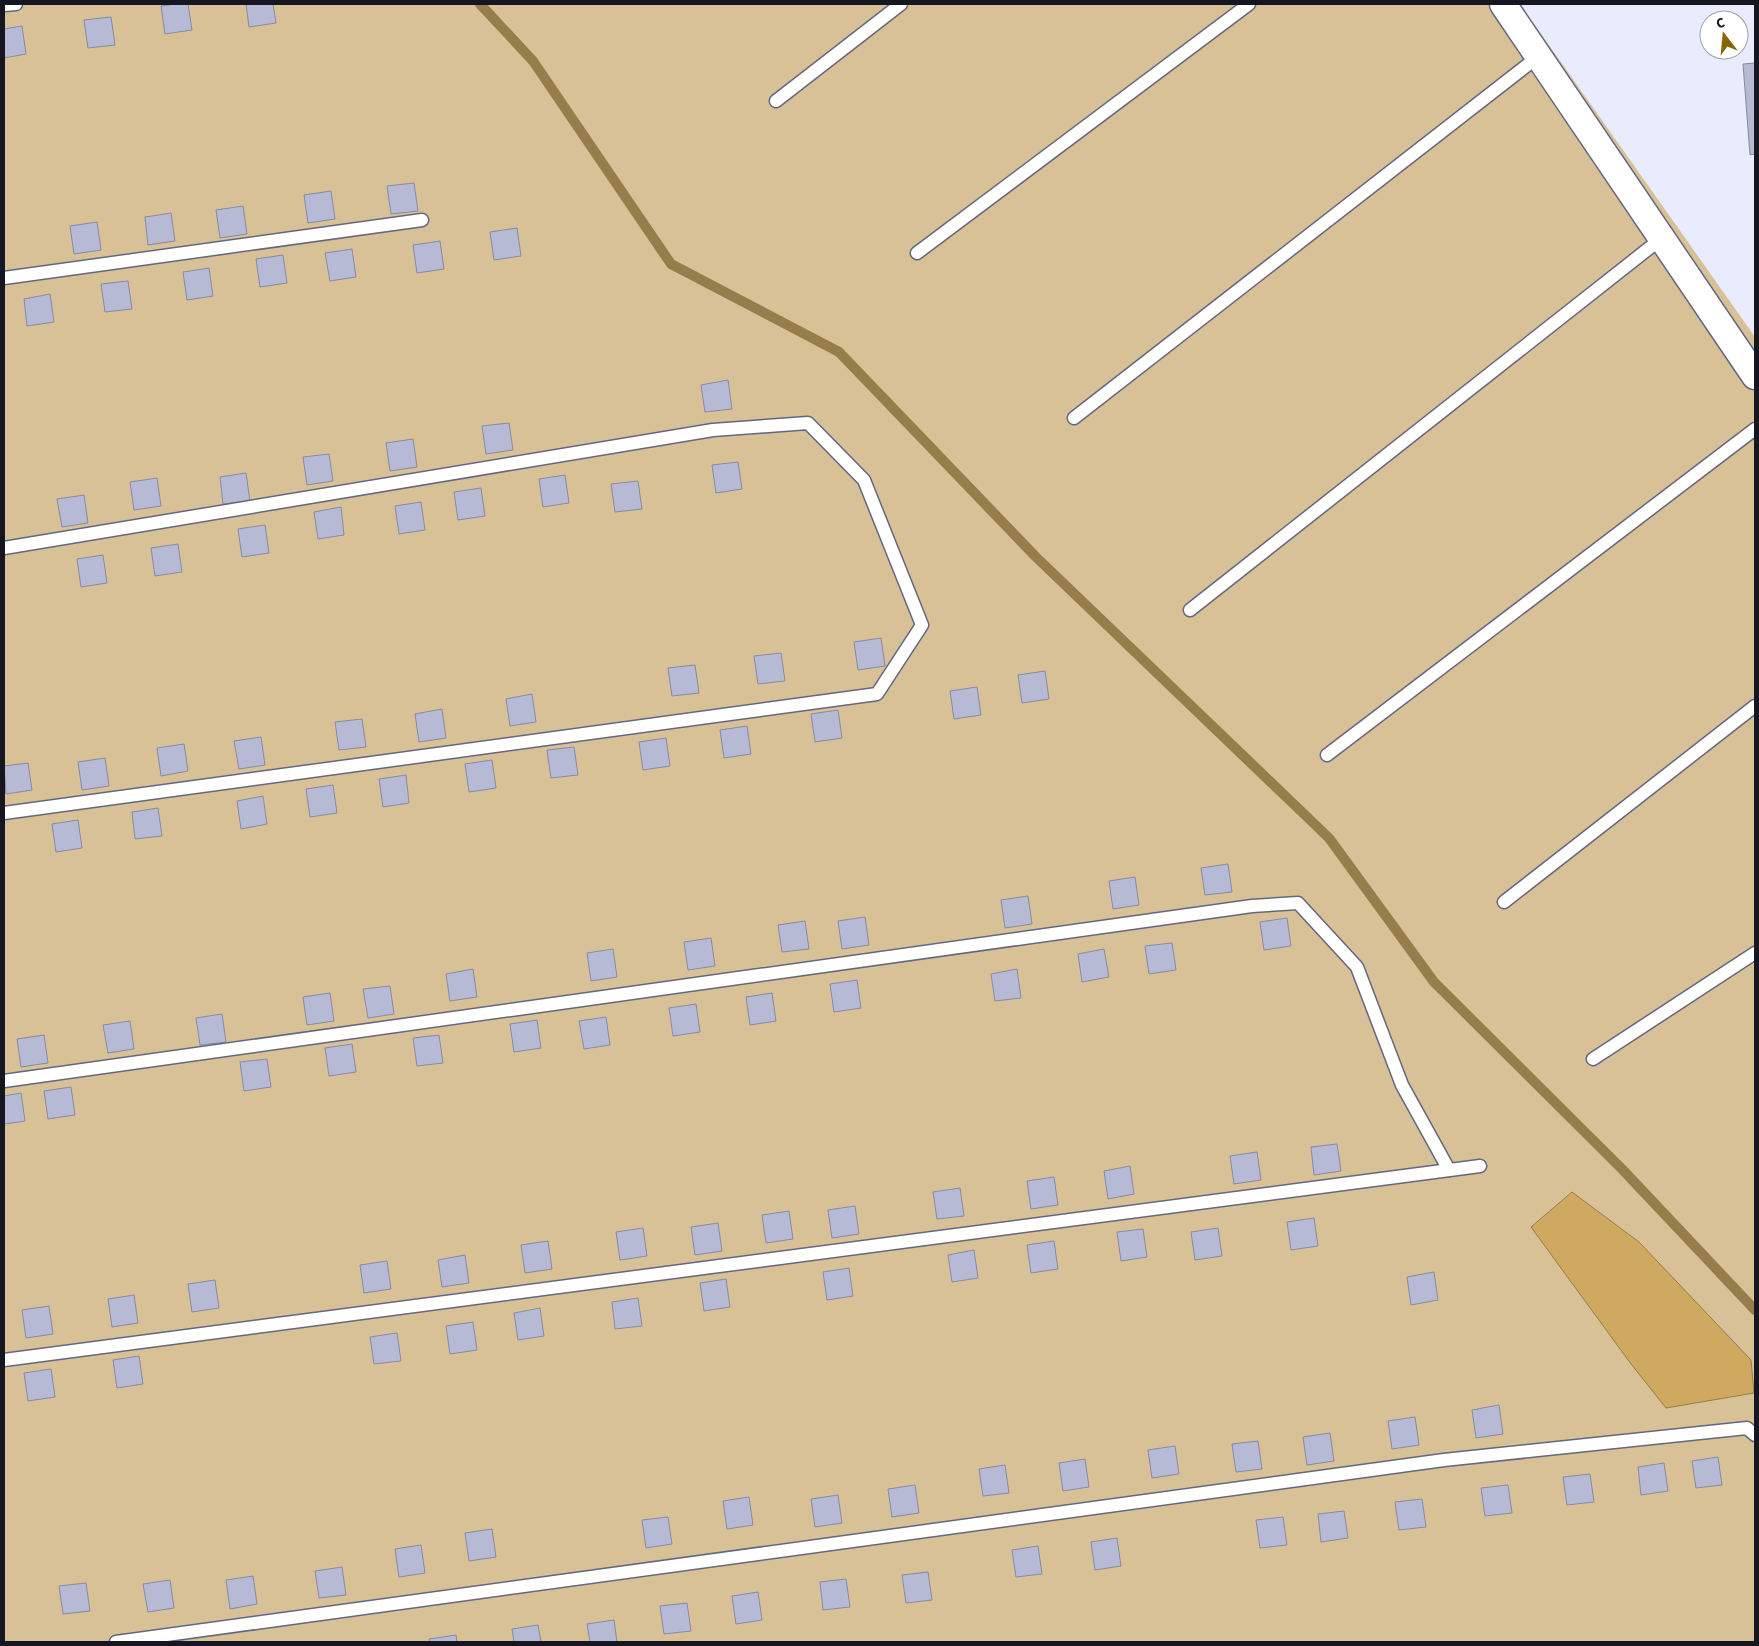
<svg xmlns="http://www.w3.org/2000/svg" width="1759" height="1646" viewBox="0 0 1759 1646" font-family="'Source Sans 3',sans-serif">
  <rect width="100%" height="100%" fill="#e9ecfd"/>
  <polygon fill="#d8c197" points="4,4 1520,4 1755,337 1755,1642 4,1642"/>
  <polygon fill="#cea95f" stroke="#967d4c" points="1572,1192 1639,1242 1751,1360 1754,1393 1666,1408 1631,1364 1531,1227"/>
  <g fill="none" stroke-linecap="round" stroke-linejoin="round">
    <polyline stroke="#967d4c" stroke-width="10" points="480,4 533,61 671,264 839,352 1036,557 1329,838 1434,982 1622,1169 1755,1310"/>
  </g>
  <g fill="#b6bad5" stroke="#868aa3">
    <polygon points="175,4 188,4 192,30 165,34 161,6"/>
    <polygon points="246,4 273,4 276,23 249,27"/>
    <polygon points="111,17 115,45 88,48 84,20"/>
    <polygon points="22,26 26,54 4,58 4,29"/>
    <polygon points="1755,63 1755,154 1750,155 1743,64"/>
    <polygon points="414,183 418,211 391,214 387,186"/>
    <polygon points="331,191 335,219 308,223 304,195"/>
    <polygon points="243,206 247,234 220,238 216,210"/>
    <polygon points="171,213 175,241 148,245 145,217"/>
    <polygon points="97,222 101,250 74,254 70,226"/>
    <polygon points="517,228 521,256 494,260 490,232"/>
    <polygon points="440,241 444,269 417,273 413,245"/>
    <polygon points="352,249 356,277 330,281 325,253"/>
    <polygon points="283,255 287,283 260,287 256,259"/>
    <polygon points="209,268 213,296 187,300 183,272"/>
    <polygon points="128,281 132,309 105,312 101,284"/>
    <polygon points="50,294 54,322 27,326 24,299"/>
    <polygon points="728,380 732,409 705,412 701,385"/>
    <polygon points="509,423 513,450 486,454 482,426"/>
    <polygon points="413,439 417,467 390,471 386,443"/>
    <polygon points="329,454 333,481 307,485 303,457"/>
    <polygon points="738,462 742,489 716,493 712,465"/>
    <polygon points="246,473 250,501 223,504 220,477"/>
    <polygon points="565,475 569,503 543,507 539,479"/>
    <polygon points="157,478 161,506 134,510 130,482"/>
    <polygon points="638,481 642,509 615,512 611,484"/>
    <polygon points="481,488 485,516 458,520 454,492"/>
    <polygon points="84,495 88,523 62,527 57,499"/>
    <polygon points="421,502 425,530 399,534 395,506"/>
    <polygon points="341,507 344,535 318,539 314,512"/>
    <polygon points="265,525 269,553 242,557 238,529"/>
    <polygon points="178,544 182,572 155,576 151,548"/>
    <polygon points="103,555 107,583 81,587 77,559"/>
    <polygon points="881,638 885,666 858,670 854,642"/>
    <polygon points="781,653 785,681 758,684 754,656"/>
    <polygon points="695,665 699,693 672,696 668,668"/>
    <polygon points="1045,671 1049,699 1022,703 1018,675"/>
    <polygon points="977,687 981,715 954,719 950,691"/>
    <polygon points="532,694 536,722 510,726 506,699"/>
    <polygon points="442,709 446,738 419,742 415,714"/>
    <polygon points="838,710 842,738 815,742 811,714"/>
    <polygon points="362,719 366,747 339,750 335,722"/>
    <polygon points="747,726 751,754 724,758 720,730"/>
    <polygon points="261,737 265,765 239,769 234,741"/>
    <polygon points="666,738 670,766 643,770 639,742"/>
    <polygon points="184,744 188,771 161,776 157,748"/>
    <polygon points="574,747 578,775 551,778 547,750"/>
    <polygon points="105,758 109,786 82,790 78,762"/>
    <polygon points="492,760 496,788 469,792 465,764"/>
    <polygon points="28,763 32,790 6,794 4,766"/>
    <polygon points="406,775 409,803 383,807 379,779"/>
    <polygon points="333,785 337,813 310,817 306,789"/>
    <polygon points="263,796 267,824 241,829 237,801"/>
    <polygon points="158,808 162,836 135,839 132,812"/>
    <polygon points="78,820 82,848 56,852 52,824"/>
    <polygon points="1228,864 1232,892 1205,895 1201,868"/>
    <polygon points="1135,877 1139,905 1113,909 1109,881"/>
    <polygon points="1028,896 1032,924 1005,928 1001,900"/>
    <polygon points="865,917 869,945 842,949 838,921"/>
    <polygon points="1287,918 1291,946 1264,950 1260,922"/>
    <polygon points="805,921 809,949 782,952 778,925"/>
    <polygon points="711,938 715,966 688,970 684,942"/>
    <polygon points="1172,943 1176,970 1149,974 1145,946"/>
    <polygon points="613,949 617,977 591,981 587,953"/>
    <polygon points="1104,949 1109,977 1082,982 1078,954"/>
    <polygon points="473,969 477,997 450,1001 446,974"/>
    <polygon points="1017,969 1021,998 995,1001 991,974"/>
    <polygon points="857,980 861,1008 834,1012 830,984"/>
    <polygon points="390,986 394,1014 368,1018 363,989"/>
    <polygon points="330,993 334,1021 307,1025 303,997"/>
    <polygon points="772,993 776,1021 750,1025 746,997"/>
    <polygon points="696,1004 700,1032 673,1036 669,1008"/>
    <polygon points="222,1014 226,1042 200,1045 196,1018"/>
    <polygon points="606,1017 610,1045 584,1049 579,1021"/>
    <polygon points="537,1020 541,1048 514,1052 510,1024"/>
    <polygon points="130,1021 134,1049 108,1053 103,1025"/>
    <polygon points="44,1035 48,1063 21,1067 17,1039"/>
    <polygon points="439,1035 443,1063 417,1066 413,1038"/>
    <polygon points="352,1044 356,1072 329,1076 325,1048"/>
    <polygon points="267,1059 271,1087 244,1091 240,1062"/>
    <polygon points="71,1087 75,1115 48,1119 44,1091"/>
    <polygon points="21,1093 25,1121 4,1124 4,1096"/>
    <polygon points="1337,1144 1341,1171 1314,1175 1311,1147"/>
    <polygon points="1257,1152 1261,1180 1234,1184 1230,1156"/>
    <polygon points="1130,1166 1134,1194 1108,1199 1104,1171"/>
    <polygon points="1054,1177 1058,1205 1031,1209 1027,1181"/>
    <polygon points="960,1188 964,1216 937,1219 933,1192"/>
    <polygon points="855,1206 859,1234 832,1238 828,1210"/>
    <polygon points="789,1211 793,1239 766,1243 762,1215"/>
    <polygon points="1314,1218 1318,1246 1291,1250 1287,1222"/>
    <polygon points="718,1223 722,1251 695,1255 691,1227"/>
    <polygon points="643,1228 647,1256 620,1260 616,1232"/>
    <polygon points="1218,1228 1222,1256 1195,1260 1191,1232"/>
    <polygon points="1143,1229 1147,1257 1121,1261 1117,1232"/>
    <polygon points="548,1241 552,1269 525,1273 521,1245"/>
    <polygon points="1054,1241 1058,1269 1031,1273 1027,1245"/>
    <polygon points="974,1250 978,1278 952,1282 948,1255"/>
    <polygon points="465,1255 469,1283 442,1287 438,1260"/>
    <polygon points="387,1261 391,1289 364,1293 360,1265"/>
    <polygon points="849,1268 853,1296 827,1300 823,1272"/>
    <polygon points="1434,1272 1438,1300 1411,1305 1407,1277"/>
    <polygon points="726,1279 730,1307 704,1311 700,1283"/>
    <polygon points="215,1280 219,1308 192,1312 188,1284"/>
    <polygon points="134,1295 138,1323 112,1327 108,1299"/>
    <polygon points="638,1298 642,1326 615,1329 612,1302"/>
    <polygon points="49,1306 53,1334 26,1338 22,1310"/>
    <polygon points="540,1308 544,1336 518,1340 514,1313"/>
    <polygon points="473,1322 477,1350 450,1354 446,1326"/>
    <polygon points="397,1333 401,1361 374,1364 370,1337"/>
    <polygon points="139,1356 143,1384 117,1388 113,1360"/>
    <polygon points="51,1369 55,1397 28,1401 24,1373"/>
    <polygon points="1499,1405 1503,1434 1476,1438 1472,1410"/>
    <polygon points="1415,1417 1419,1445 1392,1449 1388,1421"/>
    <polygon points="1330,1433 1334,1461 1307,1465 1303,1437"/>
    <polygon points="1258,1441 1262,1469 1236,1472 1232,1444"/>
    <polygon points="1175,1446 1179,1474 1152,1478 1148,1450"/>
    <polygon points="1718,1457 1722,1485 1696,1488 1692,1461"/>
    <polygon points="1085,1459 1089,1487 1063,1491 1059,1463"/>
    <polygon points="1664,1463 1668,1491 1641,1495 1638,1467"/>
    <polygon points="1005,1465 1009,1493 983,1496 979,1469"/>
    <polygon points="1590,1474 1594,1502 1567,1505 1563,1477"/>
    <polygon points="915,1485 919,1513 892,1517 888,1489"/>
    <polygon points="1508,1485 1512,1513 1485,1516 1481,1488"/>
    <polygon points="838,1495 842,1523 815,1527 811,1499"/>
    <polygon points="749,1497 753,1525 727,1529 723,1501"/>
    <polygon points="1422,1499 1426,1527 1399,1530 1395,1502"/>
    <polygon points="1344,1511 1348,1538 1321,1542 1318,1514"/>
    <polygon points="668,1517 672,1544 646,1548 642,1520"/>
    <polygon points="1283,1517 1287,1545 1260,1548 1256,1520"/>
    <polygon points="492,1529 496,1557 469,1561 465,1533"/>
    <polygon points="1117,1538 1121,1566 1095,1570 1091,1542"/>
    <polygon points="421,1545 425,1573 399,1577 395,1549"/>
    <polygon points="1038,1546 1042,1574 1016,1577 1012,1550"/>
    <polygon points="342,1567 346,1595 319,1598 315,1571"/>
    <polygon points="928,1572 932,1600 906,1603 902,1575"/>
    <polygon points="253,1576 257,1604 230,1609 226,1580"/>
    <polygon points="846,1579 850,1607 823,1610 820,1582"/>
    <polygon points="170,1580 174,1608 148,1612 143,1584"/>
    <polygon points="86,1583 90,1611 63,1614 59,1586"/>
    <polygon points="758,1592 762,1620 736,1624 732,1596"/>
    <polygon points="687,1603 691,1631 664,1634 660,1606"/>
    <polygon points="614,1620 617,1642 590,1642 587,1624"/>
    <polygon points="538,1625 541,1642 514,1642 512,1629"/>
    <polygon points="456,1635 457,1642 430,1642 429,1639"/>
  </g>
  <g fill="none" stroke-linecap="round" stroke-linejoin="round">
    <g stroke="#63677f" stroke-width="15">
      <g id="lane">
        <polyline points="4,5 16,4"/>
        <polyline points="776,101 901,4"/>
        <polyline points="917,253 1249,4"/>
        <polyline points="4,278 422,220"/>
        <polyline points="1074,418 1539,56"/>
        <polyline points="4,548 713,430 808,423 864,480 922,625 877,694 4,813"/>
        <polyline points="1190,610 1662,238"/>
        <polyline points="1327,755 1755,429"/>
        <polyline points="1504,902 1755,706"/>
        <polyline points="1593,1059 1755,953"/>
        <polyline points="4,1081 1252,906 1298,903 1357,967 1402,1085 1449,1170"/>
        <polyline points="4,1360 1480,1166"/>
        <polyline points="116,1642 1444,1460 1747,1428 1755,1435"/>
      </g>
    </g>
    <g stroke="#63677f" stroke-width="29">
      <polyline id="street" points="1503,4 1755,376"/>
    </g>
    <use href="#lane" stroke="#fff" stroke-width="12"/>
    <use href="#street" stroke="#fff" stroke-width="26"/>
  </g>
  <rect width="1759" height="1646" fill="none" stroke="#15161f" stroke-width="10"/>
  <g transform="translate(1724 35) rotate(344)"><circle r="24" fill="#ffffff" stroke="#a1a2a5"/>
  <path d="M0-4L9 19L0 12L-9 19Z" fill="#896401"/>
  <text y="-8" font-size="14" font-weight="bold" text-anchor="middle" fill="#15161f">С</text>
  </g>
</svg>
